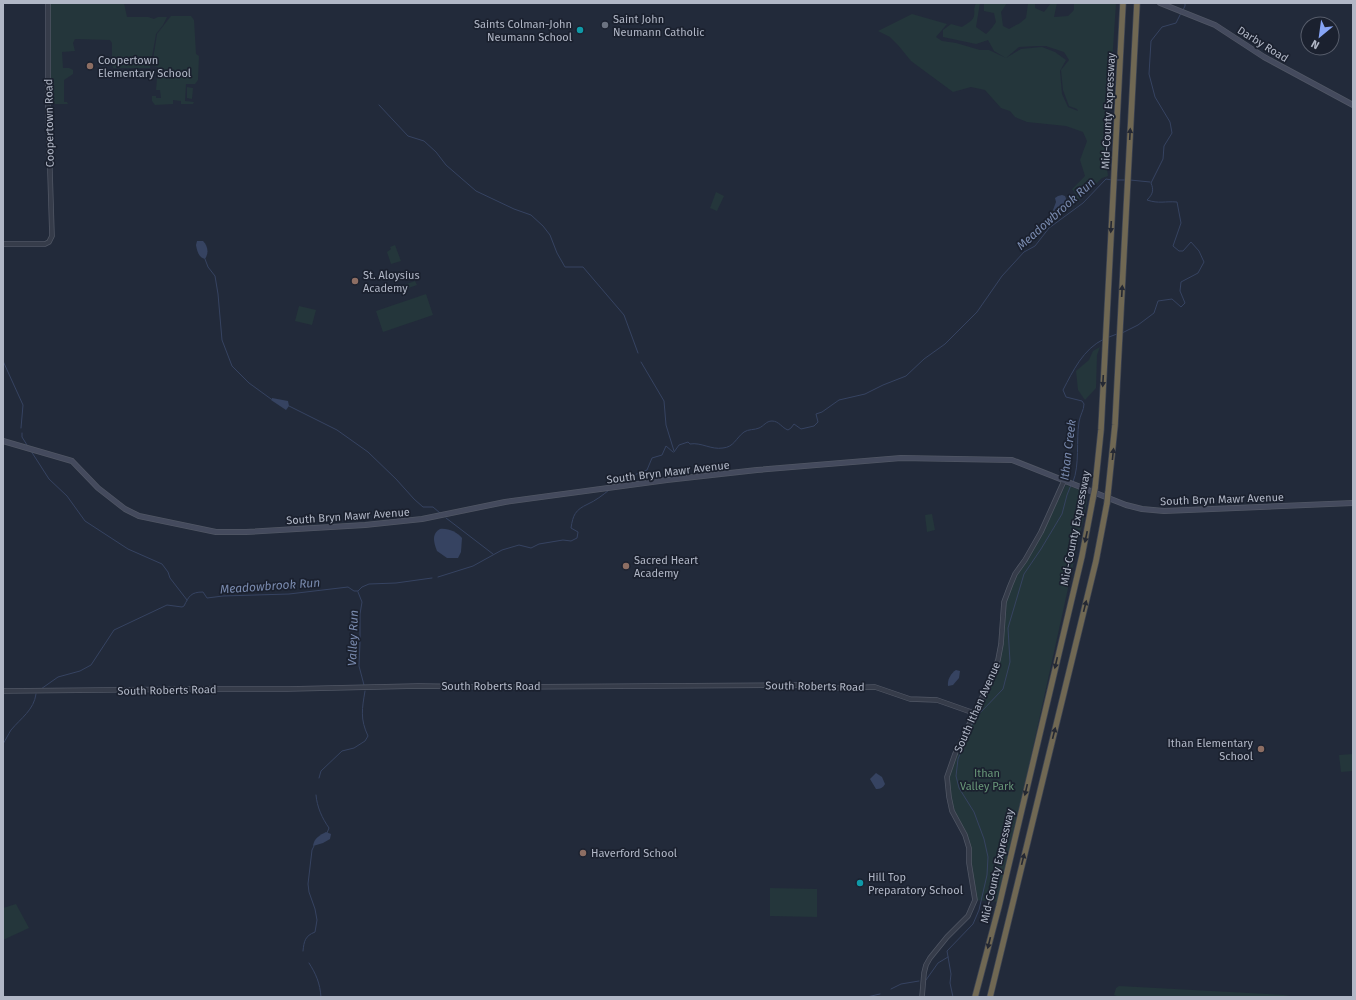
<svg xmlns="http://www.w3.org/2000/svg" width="1356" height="1000" viewBox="0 0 1356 1000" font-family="'Fira Sans',sans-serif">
  <rect width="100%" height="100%" fill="#222a3a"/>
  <g fill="#24363b" fill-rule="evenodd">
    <polygon points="50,3 124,3 127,17 148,17 154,19 158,17 167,17 163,25 156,34 150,68 113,68 112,63 116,62 112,61 112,43 110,40 75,39 73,43 75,51 62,52 63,68 69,68 73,70 73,74 64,80 64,102 67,102 68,104 55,104 51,102"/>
    <path d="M976 3H980L976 27 986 34 991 29 996 22 994 13 984 11V3H1007L1001 12 1003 26 1009 29 1020 23 1026 18 1028 3H1035V8L1044 12 1051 3H1057L1054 17 1068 16 1074 10V3H1116L1110 94 1105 100 1106 161 1108 176 1102 178 1072 207 1070 203 1077 196 1072 189 1085 176 1080 160 1087 141 1083 132 1066 126 1027 122 1015 117 1010 111 1001 108 985 90 971 87 953 92 911 61 898 45 890 37 878 31 912 14 947 24 936 37 942 41 956 43 980 50H989L1006 58 994 51 988 40 976 44 943 37V30L951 24 962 27C966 24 973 21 974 16 975 10 973 10 976 3ZM1037 46H1046L1064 52 1069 60 1061 70 1063 90 1069 106 1077 109 1078 111 1068 107 1062 94 1060 71 1066 60 1055 52 1042 47 1021 49 1006 58 1019 47Z"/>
    <polygon points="171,16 191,16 194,20 196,54 199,56 198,80 195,84 186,84 185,101 194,102 193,104 181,104 181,101 173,100 173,104 155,105 152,101 152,96 156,96 156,98 161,98 160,90 156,90 158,67 152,66 157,34"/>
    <polygon points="187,87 193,88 192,99 187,98"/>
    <polygon points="716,192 724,196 717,211 710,208"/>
    <polygon points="395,245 401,261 391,264 387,252 391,249 390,247"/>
    <polygon points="415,281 417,285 403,290 401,286"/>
    <polygon points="426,294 433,315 383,332 376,311"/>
    <polygon points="299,306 316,310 312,325 295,321"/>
    <polygon points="1100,347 1097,355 1096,388 1085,400 1078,390 1076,371 1089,360 1093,351"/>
    <polygon points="1066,485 1080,490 1087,494 1087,502 999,902 975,900 969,848 952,811 947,777 955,754 998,660 1004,602 1010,586 1033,548"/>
    <polygon points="932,514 935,530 927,532 925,515"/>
    <polygon points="1353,754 1353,771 1341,772 1339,755"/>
    <polygon points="770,888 817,889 817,917 770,916"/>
    <polygon points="16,904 29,928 3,940 3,908"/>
    <polygon points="1119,986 1284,995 1296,997 1119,997 1114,995 1116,988"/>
  </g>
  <g fill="#364361">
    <path d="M1062 195 1065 196C1068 202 1067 209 1061 213H1054L1053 210 1056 202 1055 198 1058 196Z"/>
    <path d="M197 241H203C208 246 209 253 205 259 199 258 197 251 196 245Z"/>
    <polygon points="272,398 288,401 289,406 286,410 271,400"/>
    <path d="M440 529C448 528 457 532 462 538L461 552 458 558H447L437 551C434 543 431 534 440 529Z"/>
    <path d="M956 670 960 671 959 678 953 685 948 686C947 680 951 673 956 670Z"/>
    <path d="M876 773 882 777 885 784C883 788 880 789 876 789L870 779Z"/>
    <path d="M326 832 331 834 330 839 323 843 313 846C314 838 320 835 326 832Z"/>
  </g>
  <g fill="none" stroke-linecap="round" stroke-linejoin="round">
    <g stroke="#364361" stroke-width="1">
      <polyline points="1183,10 1185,6 1185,3"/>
      <polyline points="379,105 408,136 424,141 436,152 446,165 476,191 514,209 531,215 543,226 550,235 557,253 565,267 583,267 624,315 638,353"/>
      <polyline points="1116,180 1126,180"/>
      <polyline points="1130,180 1150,182"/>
      <polyline points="205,259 208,267 215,276 218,294 222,340 232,366 249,383 271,399"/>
      <path d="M1122 333 1138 325 1154 313 1158 301 1172 299 1181 307 1185 303 1180 291 1181 282 1198 273 1204 262 1199 251 1191 242 1183 251H1179L1173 246 1181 223 1177 202C1165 201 1159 204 1147 200 1153 194 1154 190 1151 183L1163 159 1164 146 1172 133 1170 122 1155 97 1149 74 1151 41 1162 27 1176 23 1181 13"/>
      <polyline points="1109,337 1117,334"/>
      <polyline points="3,361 23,405 21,428"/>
      <polyline points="641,362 664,401 666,425 674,451"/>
      <polyline points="289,406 337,430 368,452 396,479 414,499 423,507 433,507 440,513"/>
      <polyline points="22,433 22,437 27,445"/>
      <polyline points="31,451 49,479 67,496 85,521 128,549 162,564 168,572 170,578 187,600"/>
      <path d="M674 452 679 445 688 442 690 444C701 442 711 450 723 448 734 447 736 438 744 432 748 429 755 430 759 428 764 426 766 421 772 421 779 421 782 428 788 430L791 428 794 424 801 429 814 426 818 422 816 414 822 412 839 400 865 394 883 385 906 376 924 359 945 344 977 312 1002 276 1024 252 1035 246 1049 228 1083 203 1106 179 1112 180"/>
      <path d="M1073 482C1080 464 1076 441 1079 422 1080 415 1084 410 1084 404L1082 401 1066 397 1063 390C1073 371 1083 349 1104 339"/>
      <polyline points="614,485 616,482 647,470 652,458 662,455 666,446 673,452"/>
      <polyline points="446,518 493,554"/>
      <path d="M438 577 473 566 502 550 519 545 531 548 539 544 563 540 571 541 577 538 578 532 571 528C573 515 575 510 588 504 595 501 603 495 609 490"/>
      <polyline points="358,591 362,587 369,584 396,583 432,578"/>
      <polyline points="358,592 362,602 360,614 360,642 359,666 364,685"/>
      <path d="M41 689 58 677 80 671 91 665 114 630 167 605 182 607 184 606C189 596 191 592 203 592L207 598 223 596 289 594 348 587 354 591H358"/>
      <path d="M3 744C6 739 8 735 11 730 21 718 34 710 36 694"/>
      <path d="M319 778 321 771 342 751 354 748 365 741 368 736C360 719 362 709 365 691"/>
      <path d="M316 795C317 807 322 818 329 828L327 833"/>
      <path d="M303 951C304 941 305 936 315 932L317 920 315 909 309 892 308 884 312 850 314 846"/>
      <path d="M309 963C316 974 320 983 321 997"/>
      <polyline points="926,980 938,963 948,957"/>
      <polyline points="891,989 901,984 919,981"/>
      <polyline points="867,997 880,994"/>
      <polyline points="953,997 950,983 951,974 947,951 973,924 979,910 987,875 988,857 984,839 974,812 959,788 956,776 958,759 970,728 980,713 1003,689 1010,662 1008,628 1024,574 1041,549 1062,514 1067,495 1071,485"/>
    </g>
    <g stroke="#515765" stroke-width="5.5">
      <g id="tertiary">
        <polyline points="3,244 45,244 49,242 52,236 48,108 48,3"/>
        <polyline points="3,691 203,689 288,689 418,686 490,687 796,685 839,688 875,687 910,699 937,700 974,713"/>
        <polyline points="922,997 924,973 926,965 930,958 947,937 968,916 975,900 969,863 969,848 965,835 952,811 949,797 947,777 955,754 987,687 998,660 1001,644 1004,602 1010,586 1015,574 1025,560 1041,532 1064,481"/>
      </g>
    </g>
    <g stroke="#515765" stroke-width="6">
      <g id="secondary">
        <polyline points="1160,3 1215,25 1264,57 1353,105"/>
        <polyline points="3,441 72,461 98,488 125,509 139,516 216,532 246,532 365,525 422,519 505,502 667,480 757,470 901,458 1012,460 1126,505 1142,509 1164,511 1353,503"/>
      </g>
    </g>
    <g stroke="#3e4452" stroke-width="7">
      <g id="motorway">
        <polyline points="1095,488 1101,430 1123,3"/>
        <polyline points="1108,493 1115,425 1137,3"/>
        <polyline points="975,997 999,906 1082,556 1093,498"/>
        <polyline points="990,997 1096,561 1107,503"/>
      </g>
    </g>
    <use href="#tertiary" stroke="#363c4a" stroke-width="4"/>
    <use href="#secondary" stroke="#444a5d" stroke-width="4.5"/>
    <use href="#motorway" stroke="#706853" stroke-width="5.5"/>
    <g stroke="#3e4452" stroke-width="7" stroke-linecap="butt">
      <g id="motorway-bridge">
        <polyline points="1093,498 1095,488"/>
        <polyline points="1107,503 1108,493"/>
      </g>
    </g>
    <use href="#motorway-bridge" stroke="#706853" stroke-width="5.5"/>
  </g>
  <defs><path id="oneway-solid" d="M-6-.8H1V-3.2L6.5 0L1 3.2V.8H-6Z"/></defs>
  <g fill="#242833">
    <use href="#oneway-solid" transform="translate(1130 134) rotate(-87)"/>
    <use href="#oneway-solid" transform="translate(1111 227) rotate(93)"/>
    <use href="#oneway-solid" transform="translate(1122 291) rotate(-87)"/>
    <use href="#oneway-solid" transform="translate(1103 381) rotate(93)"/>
    <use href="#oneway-solid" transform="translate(1113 454) rotate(-84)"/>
    <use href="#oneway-solid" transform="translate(1086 537) rotate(102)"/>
    <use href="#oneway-solid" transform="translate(1085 606) rotate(-76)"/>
    <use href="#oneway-solid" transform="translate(1056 663) rotate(103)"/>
    <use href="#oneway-solid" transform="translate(1054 733) rotate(-76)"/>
    <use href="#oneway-solid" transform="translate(1026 790) rotate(103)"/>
    <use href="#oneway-solid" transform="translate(1023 859) rotate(-76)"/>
    <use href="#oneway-solid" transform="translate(989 943) rotate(104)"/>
  </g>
  <circle fill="#6b7280" stroke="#1b212f" stroke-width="1.5" cx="605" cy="25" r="4"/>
  <g fill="#0f9aa8" stroke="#1b212f" stroke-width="1.5">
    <circle cx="580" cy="30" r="4"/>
    <circle cx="860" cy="883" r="4"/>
  </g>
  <g fill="#8d6e63" stroke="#1b212f" stroke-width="1.5">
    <circle cx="90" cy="66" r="4"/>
    <circle cx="355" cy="281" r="4"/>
    <circle cx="626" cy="566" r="4"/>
    <circle cx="1261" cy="749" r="4"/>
    <circle cx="583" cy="853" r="4"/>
  </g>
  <g text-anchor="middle" stroke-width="3.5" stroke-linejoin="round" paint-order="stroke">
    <g font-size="11" fill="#b1b7c6" stroke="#1b212f" text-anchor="start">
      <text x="613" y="23">Saint John<tspan x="613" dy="13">Neumann Catholic</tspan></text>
      <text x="572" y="28" text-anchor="end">Saints Colman-John<tspan x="572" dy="13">Neumann School</tspan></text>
      <text x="98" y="64">Coopertown<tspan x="98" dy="13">Elementary School</tspan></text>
      <text x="363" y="279">St. Aloysius<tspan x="363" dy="13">Academy</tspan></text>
      <text x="634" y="564">Sacred Heart<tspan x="634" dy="13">Academy</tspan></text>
      <text x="1253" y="747" text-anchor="end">Ithan Elementary<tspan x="1253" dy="13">School</tspan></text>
      <text x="591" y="857">Haverford School</text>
      <text x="868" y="881">Hill Top<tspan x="868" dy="13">Preparatory School</tspan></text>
    </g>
    <g font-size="11" fill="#b1b7c6" stroke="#1b212f">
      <text transform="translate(1263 44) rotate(32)" y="4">Darby Road</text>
      <text transform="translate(1108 111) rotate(-87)" y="4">Mid-County Expressway</text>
      <text transform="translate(49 123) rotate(-91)" y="4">Coopertown Road</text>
      <text transform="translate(668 472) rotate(-7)" y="4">South Bryn Mawr Avenue</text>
      <text transform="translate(1222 499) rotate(-2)" y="4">South Bryn Mawr Avenue</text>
      <text transform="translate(348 516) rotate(-4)" y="4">South Bryn Mawr Avenue</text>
      <text transform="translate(1075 528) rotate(-79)" y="4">Mid-County Expressway</text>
      <text x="491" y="690">South Roberts Road</text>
      <text transform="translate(815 686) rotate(1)" y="4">South Roberts Road</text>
      <text transform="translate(167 690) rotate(-1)" y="4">South Roberts Road</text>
      <text transform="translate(977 707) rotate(-66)" y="4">South Ithan Avenue</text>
      <text transform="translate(997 866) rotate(-77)" y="4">Mid-County Expressway</text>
    </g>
    <g font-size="11" fill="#689778" stroke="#1b212f">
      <text x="987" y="777">Ithan<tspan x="987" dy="13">Valley Park</tspan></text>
    </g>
    <g font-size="12" font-style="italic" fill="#798aae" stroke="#1b212f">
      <text transform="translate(1056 214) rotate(-42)" y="4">Meadowbrook Run</text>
      <text transform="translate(1068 450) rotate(-83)" y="4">Ithan Creek</text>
      <text transform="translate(270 586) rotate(-4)" y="4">Meadowbrook Run</text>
      <text transform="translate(353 638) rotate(-88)" y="4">Valley Run</text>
    </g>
  </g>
  <rect width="1356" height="1000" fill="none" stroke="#b1b7c6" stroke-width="8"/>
  <g transform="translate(1320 36) rotate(209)"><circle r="19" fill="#1b212f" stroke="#575d6b"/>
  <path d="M0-3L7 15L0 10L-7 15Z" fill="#87a5f5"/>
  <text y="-6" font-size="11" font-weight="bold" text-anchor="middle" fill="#b1b7c6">N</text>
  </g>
</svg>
